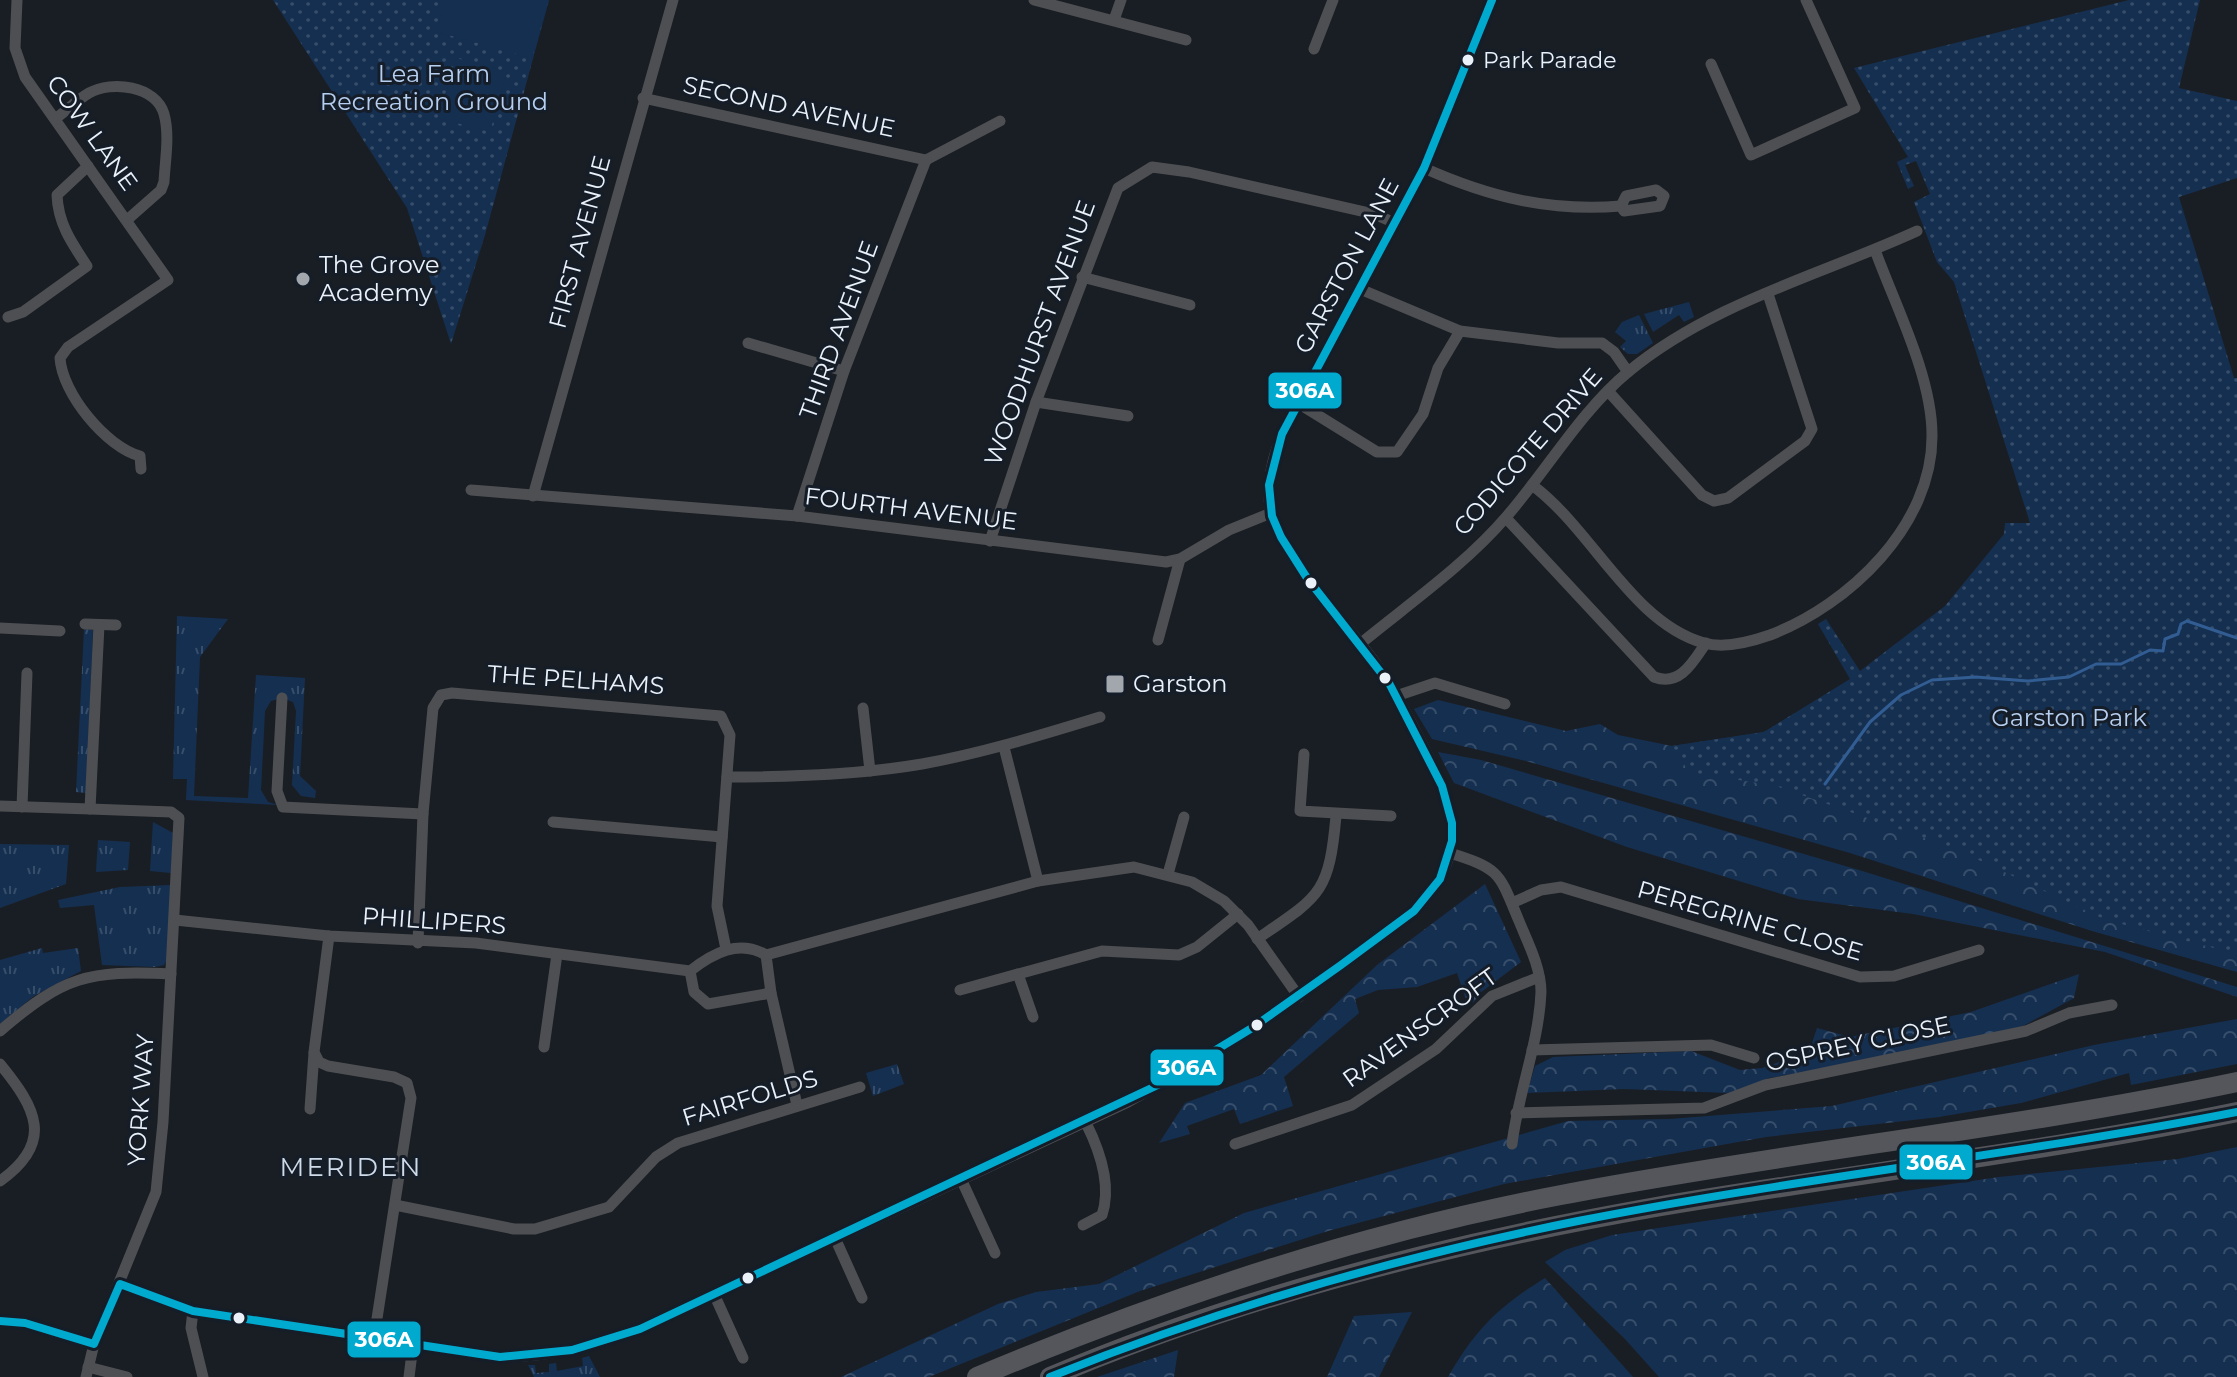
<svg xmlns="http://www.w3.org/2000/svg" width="2237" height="1377" viewBox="0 0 2237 1377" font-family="Montserrat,sans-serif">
  <defs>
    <pattern id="grass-tufts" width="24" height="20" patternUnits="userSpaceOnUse" patternTransform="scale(2)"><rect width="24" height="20" fill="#152f51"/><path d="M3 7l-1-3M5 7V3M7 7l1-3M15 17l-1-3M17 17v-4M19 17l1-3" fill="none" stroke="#374e6b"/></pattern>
    <pattern id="forest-crowns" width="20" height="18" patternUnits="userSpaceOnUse" patternTransform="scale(2)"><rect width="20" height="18" fill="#152f51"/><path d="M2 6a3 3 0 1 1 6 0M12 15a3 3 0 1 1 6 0" fill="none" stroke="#374e6b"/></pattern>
    <pattern id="park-dots" width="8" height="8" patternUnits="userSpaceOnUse" patternTransform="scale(2)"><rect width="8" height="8" fill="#152f51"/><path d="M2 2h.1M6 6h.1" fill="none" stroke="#374e6b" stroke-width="1.8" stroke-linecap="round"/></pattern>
  </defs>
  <rect width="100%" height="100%" fill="#191e24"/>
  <g fill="url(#grass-tufts)">
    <polygon points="1689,302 1694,317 1684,322 1679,315 1653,332 1644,314"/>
    <polygon points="1639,315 1653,343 1637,354 1628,354 1620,347 1626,341 1615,332 1622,322"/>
    <polygon points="177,616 228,619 200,657 194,796 248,798 256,675 305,678 300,776 316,791 315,798 301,796 292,785 296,711 293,702 282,698 271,701 265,711 261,790 268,802 278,805 186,800 187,779 173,779"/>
    <polygon points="84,629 93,630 86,793 76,792"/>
    <polygon points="153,822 173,833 171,873 150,871"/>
    <polygon points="98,840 130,842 128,870 96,872"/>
    <polygon points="0,844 69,845 66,884 0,908"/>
    <polygon points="171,885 167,959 164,965 155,967 102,965 94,905 60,908 58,900 120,887"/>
    <polygon points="42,948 43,953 78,948 81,971 34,996 0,1024 0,960"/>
    <polygon points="897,1064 904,1084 873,1096 866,1073"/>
    <polygon points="589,1356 600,1377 534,1377 528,1365 535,1365 536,1373 549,1372 549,1364 556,1363 557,1371 583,1366 582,1358"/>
  </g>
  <g fill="url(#forest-crowns)">
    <polygon points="1438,700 1566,731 1600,724 1618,735 1672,746 1764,732 1795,713 2237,874 2237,972 2092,931 1850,853 1526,761 1432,739 1414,709"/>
    <polygon points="1438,752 1481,760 1859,870 2237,987 2237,997 2105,952 1913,914 1798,899 1627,847 1454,783"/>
    <polygon points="1485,884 1521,962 1480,993 1473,1003 1465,997 1457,973 1417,987 1378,990 1355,999 1359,1013 1284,1077 1293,1106 1240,1124 1234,1109 1187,1126 1190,1134 1159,1143 1185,1103 1261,1075 1377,965"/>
    <polygon points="2079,974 2074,998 2023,1026 1850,1065 1769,1078 1729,1093 1624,1089 1527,1093 1535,1066 1553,1057 1691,1051 1740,1070 1762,1068 1809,1052 1817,1028 1850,1037 1971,1012"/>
    <polygon points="2237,1019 2237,1064 2131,1085 2129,1073 2021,1103 1939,1117 1766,1137 1504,1184 1328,1231 1140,1291 929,1377 841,1377 998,1304 1036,1292 1099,1284 1244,1213 1568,1121 1670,1119 1832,1106 2094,1045"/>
    <polygon points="2237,1147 2237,1377 1659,1377 1625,1339 1545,1262 1565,1250 1612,1235 1999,1177 2178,1159"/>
    <path d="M1545 1278 1633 1377H1448C1475 1330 1498 1307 1545 1278Z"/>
    <polygon points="1412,1312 1379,1377 1327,1377 1354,1316"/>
    <polygon points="1178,1350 1174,1377 1097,1377"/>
  </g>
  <g fill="url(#park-dots)">
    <polygon points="273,0 549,0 485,235 451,344 407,208"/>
    <polygon points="2129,0 2200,0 2179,88 2237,101 2237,178 2179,197 2234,378 2237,378 2237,954 2106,920 1953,848 1776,786 1689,772 1672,746 1764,732 1850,679 1818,624 1826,619 1860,671 1945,606 2004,534 2005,523 2030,523 1954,282 1937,262 1914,202 1930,194 1916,161 1905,165 1914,186 1908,189 1897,162 1908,157 1854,68"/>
  </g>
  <g fill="#152f51">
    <polygon points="445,0 549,0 532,58 437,32"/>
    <polygon points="456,58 507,72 490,132 438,118"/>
  </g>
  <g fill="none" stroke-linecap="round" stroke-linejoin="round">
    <polyline stroke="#325d93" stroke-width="3" points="1825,784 1870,722 1901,695 1932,680 1976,677 2028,681 2069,677 2096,664 2121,664 2150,650 2163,651 2165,639 2178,634 2181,624 2187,621 2237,638"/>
    <g stroke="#4e4f52" stroke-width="11">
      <path d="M17 0 15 48 25 77 168 280 68 347 60 358C62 393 106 447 140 456L141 469"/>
      <polyline points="1034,0 1186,40"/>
      <polyline points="1114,20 1121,0"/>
      <polyline points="1314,49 1333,0"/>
      <polyline points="1711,64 1751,155 1855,108 1806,0"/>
      <polyline points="643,98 926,160"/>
      <path d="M55 119C66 111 77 100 89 93 112 80 156 86 164 114 170 135 165 161 164 182L161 190 127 220"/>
      <polyline points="926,160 1000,121"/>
      <path d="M1424 168C1489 197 1550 212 1621 206L1624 211 1660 206 1664 196 1656 190 1626 196 1621 206"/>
      <polyline points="1082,277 1190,305"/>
      <polyline points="1360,289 1460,331 1558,343 1602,343 1614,352 1628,372"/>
      <path d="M8 317 23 312 87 266C71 242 58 223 57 195L88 166"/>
      <polyline points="748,343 844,371"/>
      <polyline points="1608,391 1702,495 1714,501 1728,498 1805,441 1812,429 1768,294"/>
      <polyline points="1036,402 1128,416"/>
      <polyline points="1298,403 1377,452 1397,452 1423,414 1438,368 1460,331"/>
      <path d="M1532 485C1592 529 1632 623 1704 643 1725 649 1750 642 1770 635 1849 605 1933 525 1932 435 1932 376 1895 305 1875 250"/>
      <polyline points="471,490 797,516 1166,562 1180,559 1229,530 1271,513"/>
      <polyline points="533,496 673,0"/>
      <polyline points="797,516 844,371 926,160"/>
      <path d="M1506 518 1654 677C1680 687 1693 662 1706 643"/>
      <polyline points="990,541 1036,402 1118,188 1152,167 1189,172 1374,214 1395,223"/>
      <polyline points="85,624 116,625"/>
      <polyline points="0,628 60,631"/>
      <polyline points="1158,640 1180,559"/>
      <path d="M1360 644C1410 603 1465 565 1507 516 1547 470 1581 411 1628 372 1711 303 1821 275 1917 231"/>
      <polyline points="1396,696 1435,683 1505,704"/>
      <polyline points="282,698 277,791 283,807 423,814"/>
      <polyline points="863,708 870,771"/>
      <polyline points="1004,747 1038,881"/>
      <polyline points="1304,754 1300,811 1391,816"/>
      <path d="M727 777C792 777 858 775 922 764 983 753 1041 735 1100 717"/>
      <polyline points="0,806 90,809"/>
      <polyline points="22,807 27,673"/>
      <polyline points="553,822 722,837"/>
      <path d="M1450 853C1501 869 1499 873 1519 921 1528 943 1541 968 1541 992 1539 1043 1518 1093 1512 1144"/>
      <polyline points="1168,874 1184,817"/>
      <polyline points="1512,903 1541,890 1561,887 1860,977 1894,976 1979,950"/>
      <path d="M175 920 329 936 476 943 690 971C713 953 739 939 766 955L771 993 708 1004 694 992 690 971"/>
      <polyline points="329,936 314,1052 319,1062 328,1066 394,1077 407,1083 411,1098 374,1338"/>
      <path d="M1257 939C1320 896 1329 894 1336 816"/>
      <polyline points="418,943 423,814 433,708 441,695 452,693 721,716 730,735 717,906 726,949"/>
      <polyline points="766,955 1038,881 1134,867 1192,882 1224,901 1248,925 1299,997"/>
      <polyline points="1018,974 1033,1017"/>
      <polyline points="960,990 1102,951 1179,955 1197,947 1238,914"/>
      <polyline points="771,993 797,1105"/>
      <path d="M0 1031C64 976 88 970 171 974"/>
      <polyline points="544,1047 557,954"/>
      <polyline points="1532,1050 1711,1045 1754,1058"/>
      <path d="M0 1064C36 1108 55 1142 0 1181"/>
      <polyline points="310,1109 314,1053"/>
      <polyline points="1516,1113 1704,1108 1765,1085 2026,1031 2069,1013 2112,1005"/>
      <polyline points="1235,1144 1352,1105 1436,1049 1492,996 1539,977"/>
      <polyline points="962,1181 995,1253"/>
      <polyline points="395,1205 514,1229 535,1229 609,1207 656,1157 678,1143 860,1087"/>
      <path d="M1083 1225 1102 1215C1112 1185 1100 1151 1086 1123"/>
      <polyline points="835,1238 862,1298"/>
      <path d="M120 1284 193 1311 500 1357C550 1357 594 1347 640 1329L1128 1102C1213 1056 1293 1003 1370 943 1388 929 1412 916 1426 898 1470 845 1451 801 1424 748 1411 723 1399 697 1383 674 1350 624 1291 573 1272 516 1264 489 1272 459 1282 434L1424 168 1492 0"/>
      <polyline points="714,1294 743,1358"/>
      <polyline points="193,1311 191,1328 203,1377"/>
      <polyline points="0,1321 25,1323 94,1344"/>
      <polyline points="88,1367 127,1377"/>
      <polyline points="86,1377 94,1344 156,1192 163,1122 179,818 171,812 90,809 99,625"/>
      <polyline points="409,1377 413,1345"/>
    </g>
    <g stroke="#54565b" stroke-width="20">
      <path d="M977 1377C1165 1298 1361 1233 1561 1195 1786 1152 2013 1129 2237 1082"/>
      <path d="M1050 1377C1242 1295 1451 1243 1656 1207 1850 1174 2045 1152 2237 1112"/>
    </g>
    <g stroke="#151d28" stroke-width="14">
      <g id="bus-1">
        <polyline points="0,1321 25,1323 94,1344 120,1284 193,1311 500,1357 572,1350 640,1329 1160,1084 1252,1028 1341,965 1414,911 1440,879 1452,841 1452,823 1442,786 1389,683 1307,578 1281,537 1272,516 1269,485 1282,434 1424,168 1492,0"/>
        <path d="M1050 1377C1221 1308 1397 1257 1578 1221 1797 1178 2018 1155 2237 1112"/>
      </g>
    </g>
    <use href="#bus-1" stroke="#00a9ce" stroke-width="8"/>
  </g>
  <g fill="#ebf1f9" stroke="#151d28" stroke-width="3">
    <circle cx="1468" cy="60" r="7"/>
    <circle cx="1311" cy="583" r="7"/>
    <circle cx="1385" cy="678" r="7"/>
    <circle cx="1257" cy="1025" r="7"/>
    <circle cx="748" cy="1278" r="7"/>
    <circle cx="239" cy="1318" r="7"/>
  </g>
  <g fill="#a2a7ae" stroke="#151d28" stroke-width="3">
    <circle cx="303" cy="279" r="8"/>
    <rect x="1105" y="674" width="20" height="20" rx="4"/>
  </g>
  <g text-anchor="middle" stroke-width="6" stroke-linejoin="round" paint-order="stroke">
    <g font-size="22" fill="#ebf1f9" stroke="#151d28" text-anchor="start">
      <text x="1483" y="68">Park Parade</text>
    </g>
    <g font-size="24" fill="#b6cff1" stroke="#151d28">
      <text x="434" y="82">Lea Farm<tspan x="434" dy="28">Recreation Ground</tspan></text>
      <text x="2069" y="726">Garston Park</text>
    </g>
    <g font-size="24" fill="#ebf1f9" stroke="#151d28">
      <text transform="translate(789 107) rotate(12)" y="8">SECOND AVENUE</text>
      <text transform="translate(92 133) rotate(54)" y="8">COW LANE</text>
      <text transform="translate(580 242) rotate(-75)" y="8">FIRST AVENUE</text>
      <text transform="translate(1347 266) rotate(-62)" y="8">GARSTON LANE</text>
      <text transform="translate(839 330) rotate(-70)" y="8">THIRD AVENUE</text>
      <text transform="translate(1040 333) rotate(-70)" y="8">WOODHURST AVENUE</text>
      <text transform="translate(1528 452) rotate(-49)" y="8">CODICOTE DRIVE</text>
      <text transform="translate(911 509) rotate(7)" y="8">FOURTH AVENUE</text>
      <text transform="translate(576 680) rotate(4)" y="8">THE PELHAMS</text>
      <text transform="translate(434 921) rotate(4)" y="8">PHILLIPERS</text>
      <text transform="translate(1750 921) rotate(16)" y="8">PEREGRINE CLOSE</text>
      <text transform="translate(1420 1028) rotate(-36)" y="8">RAVENSCROFT</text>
      <text transform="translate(1858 1044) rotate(-12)" y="8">OSPREY CLOSE</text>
      <text transform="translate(750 1098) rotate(-17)" y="8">FAIRFOLDS</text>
      <text transform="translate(141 1100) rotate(-86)" y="8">YORK WAY</text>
    </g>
    <g font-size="24" fill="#ebf1f9" stroke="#151d28" text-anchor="start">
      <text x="319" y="273">The Grove<tspan x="319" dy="28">Academy</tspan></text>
      <text x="1133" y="692">Garston</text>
    </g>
    <g font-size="26" letter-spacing="2" fill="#cfdae9" stroke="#151d28">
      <text x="351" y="1176">MERIDEN</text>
    </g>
  </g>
  <g stroke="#151d28" stroke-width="3">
    <rect x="1267" y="371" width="76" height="39" rx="8" fill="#00a9ce"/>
    <rect x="1149" y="1048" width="76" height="39" rx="8" fill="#00a9ce"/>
    <rect x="1898" y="1143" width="76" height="38" rx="8" fill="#00a9ce"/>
    <rect x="346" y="1320" width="76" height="39" rx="8" fill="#00a9ce"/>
  </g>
  <g font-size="22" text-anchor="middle" font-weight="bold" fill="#fff">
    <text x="1305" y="398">306A</text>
    <text x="1187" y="1075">306A</text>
    <text x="1936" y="1170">306A</text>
    <text x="384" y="1347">306A</text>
  </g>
</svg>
